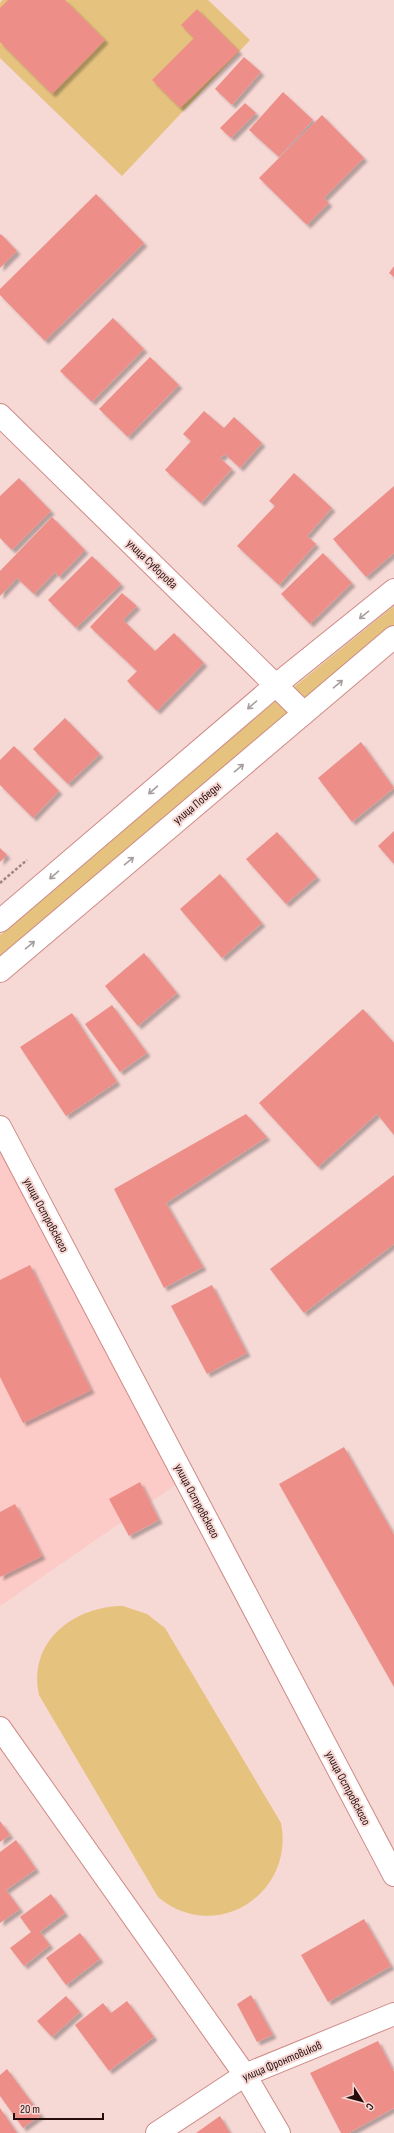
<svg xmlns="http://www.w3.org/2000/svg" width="394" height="2133" viewBox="0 0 394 2133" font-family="'Sofia Sans Condensed',sans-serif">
  <defs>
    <filter id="shadow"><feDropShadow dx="3.5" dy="3.5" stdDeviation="1" flood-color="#0004"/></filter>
  </defs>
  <rect width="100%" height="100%" fill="#f6d8d5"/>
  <polygon fill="#fccac7" points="0,1145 178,1483 0,1606"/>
  <g fill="#e5c27e">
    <polygon points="2,0 208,0 250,40 122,176 0,58 0,3"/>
    <polygon points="394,606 394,626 303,703 289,691"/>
    <polygon points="279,698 292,711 0,959 0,935"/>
    <path d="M123 1606 147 1614 165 1628 281 1823C295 1894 215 1945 158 1897L39 1695C27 1641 75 1606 123 1606Z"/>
  </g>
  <g fill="#ed8e89" filter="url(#shadow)">
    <polygon points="8,0 65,0 105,40 52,94 0,42 0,8"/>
    <polygon points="197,9 239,51 180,108 152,80 194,38 181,25"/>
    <polygon points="244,57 261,72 232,105 215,89"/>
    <polygon points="283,92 313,120 279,157 249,130"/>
    <polygon points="245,103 256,113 231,138 220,128"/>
    <polygon points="322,115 364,158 324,198 329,203 307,225 259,178"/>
    <polygon points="96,194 144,243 45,341 0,295 0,289"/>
    <polygon points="1,234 17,251 0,268 0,235"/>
    <polygon points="394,266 394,277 389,273"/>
    <polygon points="113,318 144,349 92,402 60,371"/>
    <polygon points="150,357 179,385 128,437 99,409"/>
    <polygon points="204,411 224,428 234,417 262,443 240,468 225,454 220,458 232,469 201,503 165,470 191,441 183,434"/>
    <polygon points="294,473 332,508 307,536 316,544 279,585 237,546 275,506 269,501"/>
    <polygon points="19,478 51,511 12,550 0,538 0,496"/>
    <polygon points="394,486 394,553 366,577 333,539"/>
    <polygon points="52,517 85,550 59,577 55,572 34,594 17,578 0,596 0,571"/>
    <polygon points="323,553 352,583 310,624 281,594"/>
    <polygon points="92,556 121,584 76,628 48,600"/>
    <polygon points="122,593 137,606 123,620 155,651 174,633 204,663 157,711 127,681 137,671 90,627"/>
    <polygon points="65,718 100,754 68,784 33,749"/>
    <polygon points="361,742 394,788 352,822 318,778"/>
    <polygon points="14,746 59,791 33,818 0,785 0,760"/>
    <polygon points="394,831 394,864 378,846"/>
    <polygon points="277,832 317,877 286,904 246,859"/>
    <polygon points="0,848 7,855 0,862"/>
    <polygon points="220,874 262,923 222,958 180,909"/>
    <polygon points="144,953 177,993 138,1026 105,986"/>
    <polygon points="112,1005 147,1053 120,1072 85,1024"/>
    <polygon points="363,1009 394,1043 394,1135 377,1114 318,1167 259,1103"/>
    <polygon points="72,1013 117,1082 66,1116 20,1047"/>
    <polygon points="246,1114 267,1137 166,1203 203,1267 164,1288 114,1189"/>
    <polygon points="394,1175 394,1244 304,1313 270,1269"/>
    <polygon points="30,1265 91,1390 23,1423 0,1377 0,1280"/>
    <polygon points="212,1285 247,1353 207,1374 171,1306"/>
    <polygon points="344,1447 394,1535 394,1687 279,1484"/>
    <polygon points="140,1482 159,1520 129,1536 109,1499"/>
    <polygon points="15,1504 42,1556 0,1577 0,1512"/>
    <polygon points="0,1821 10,1835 0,1842"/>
    <polygon points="16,1840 36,1869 6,1890 20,1909 0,1923 0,1852"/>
    <polygon points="51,1894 65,1913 40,1932 50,1945 24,1966 10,1948 31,1932 20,1917"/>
    <polygon points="364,1919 391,1966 328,2002 301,1955"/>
    <polygon points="80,1933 100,1959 66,1985 46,1958"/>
    <polygon points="251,1995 273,2035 257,2042 237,2004"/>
    <polygon points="66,1996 80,2012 52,2037 37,2021"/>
    <polygon points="127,2001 154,2037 109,2071 75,2025 103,2003 111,2013"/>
    <polygon points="378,2041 394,2072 394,2108 349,2133 341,2133 310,2073"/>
    <polygon points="7,2069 41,2115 23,2128 0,2096 0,2075"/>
    <polygon points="0,2108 17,2133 0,2133"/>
    <polygon points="220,2116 230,2133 196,2133"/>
  </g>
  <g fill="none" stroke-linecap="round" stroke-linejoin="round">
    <g stroke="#ce8a86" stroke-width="24">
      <g id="minor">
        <polyline points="0,415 304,713"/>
        <polyline points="0,1728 245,2075 279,2133"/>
        <polyline points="157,2133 245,2075 394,2014"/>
      </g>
    </g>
    <g stroke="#ce8a86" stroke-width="24">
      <polyline id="tertiary" points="0,1127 394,1875"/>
    </g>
    <g stroke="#ce8a86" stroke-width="24">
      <g id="primary">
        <polyline points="0,921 276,685 394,590"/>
        <polyline points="0,971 394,637"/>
      </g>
    </g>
    <polyline stroke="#a18583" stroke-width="2.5" stroke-dasharray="3 2" stroke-linecap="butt" points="0,883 27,860"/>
    <use href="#minor" stroke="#fff" stroke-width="22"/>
    <use href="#tertiary" stroke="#fff" stroke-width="22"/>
    <use href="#primary" stroke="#fff" stroke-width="22"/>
  </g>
  <defs><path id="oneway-shaft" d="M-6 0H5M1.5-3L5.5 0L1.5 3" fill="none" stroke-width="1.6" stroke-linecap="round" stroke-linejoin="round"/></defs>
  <g stroke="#a89e9e">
    <use href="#oneway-shaft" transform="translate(364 615) rotate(141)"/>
    <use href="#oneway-shaft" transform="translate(338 684) rotate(-40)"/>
    <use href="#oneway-shaft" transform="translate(252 705) rotate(139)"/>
    <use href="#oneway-shaft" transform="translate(239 768) rotate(-40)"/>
    <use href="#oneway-shaft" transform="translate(153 790) rotate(139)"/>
    <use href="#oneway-shaft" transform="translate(129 861) rotate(-40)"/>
    <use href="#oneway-shaft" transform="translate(54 875) rotate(139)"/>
    <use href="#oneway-shaft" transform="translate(30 945) rotate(-40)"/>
  </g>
  <g text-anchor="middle" stroke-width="4" stroke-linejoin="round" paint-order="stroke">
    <g font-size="12" fill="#260d0c" stroke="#f6d8d5">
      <text transform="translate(152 564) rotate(44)" y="4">улица Суворова</text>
      <text transform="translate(197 803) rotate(-40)" y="4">улица Победы</text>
      <text transform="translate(46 1215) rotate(62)" y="4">улица Островского</text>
      <text transform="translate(197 1501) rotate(62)" y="4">улица Островского</text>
      <text transform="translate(348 1788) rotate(62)" y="4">улица Островского</text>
      <text transform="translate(282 2061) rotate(-23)" y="4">улица Фронтовиков</text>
    </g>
  </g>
  <g transform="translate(362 2101) rotate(126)" stroke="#f6d8d5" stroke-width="3" paint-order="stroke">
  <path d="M0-3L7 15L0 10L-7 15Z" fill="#260d0c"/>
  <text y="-6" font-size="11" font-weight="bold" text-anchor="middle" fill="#260d0c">С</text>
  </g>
  <path d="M14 2113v6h89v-6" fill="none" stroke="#260d0c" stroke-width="2"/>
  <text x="20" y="2113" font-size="12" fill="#260d0c" stroke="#f6d8d5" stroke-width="3" paint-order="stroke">20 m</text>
</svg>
